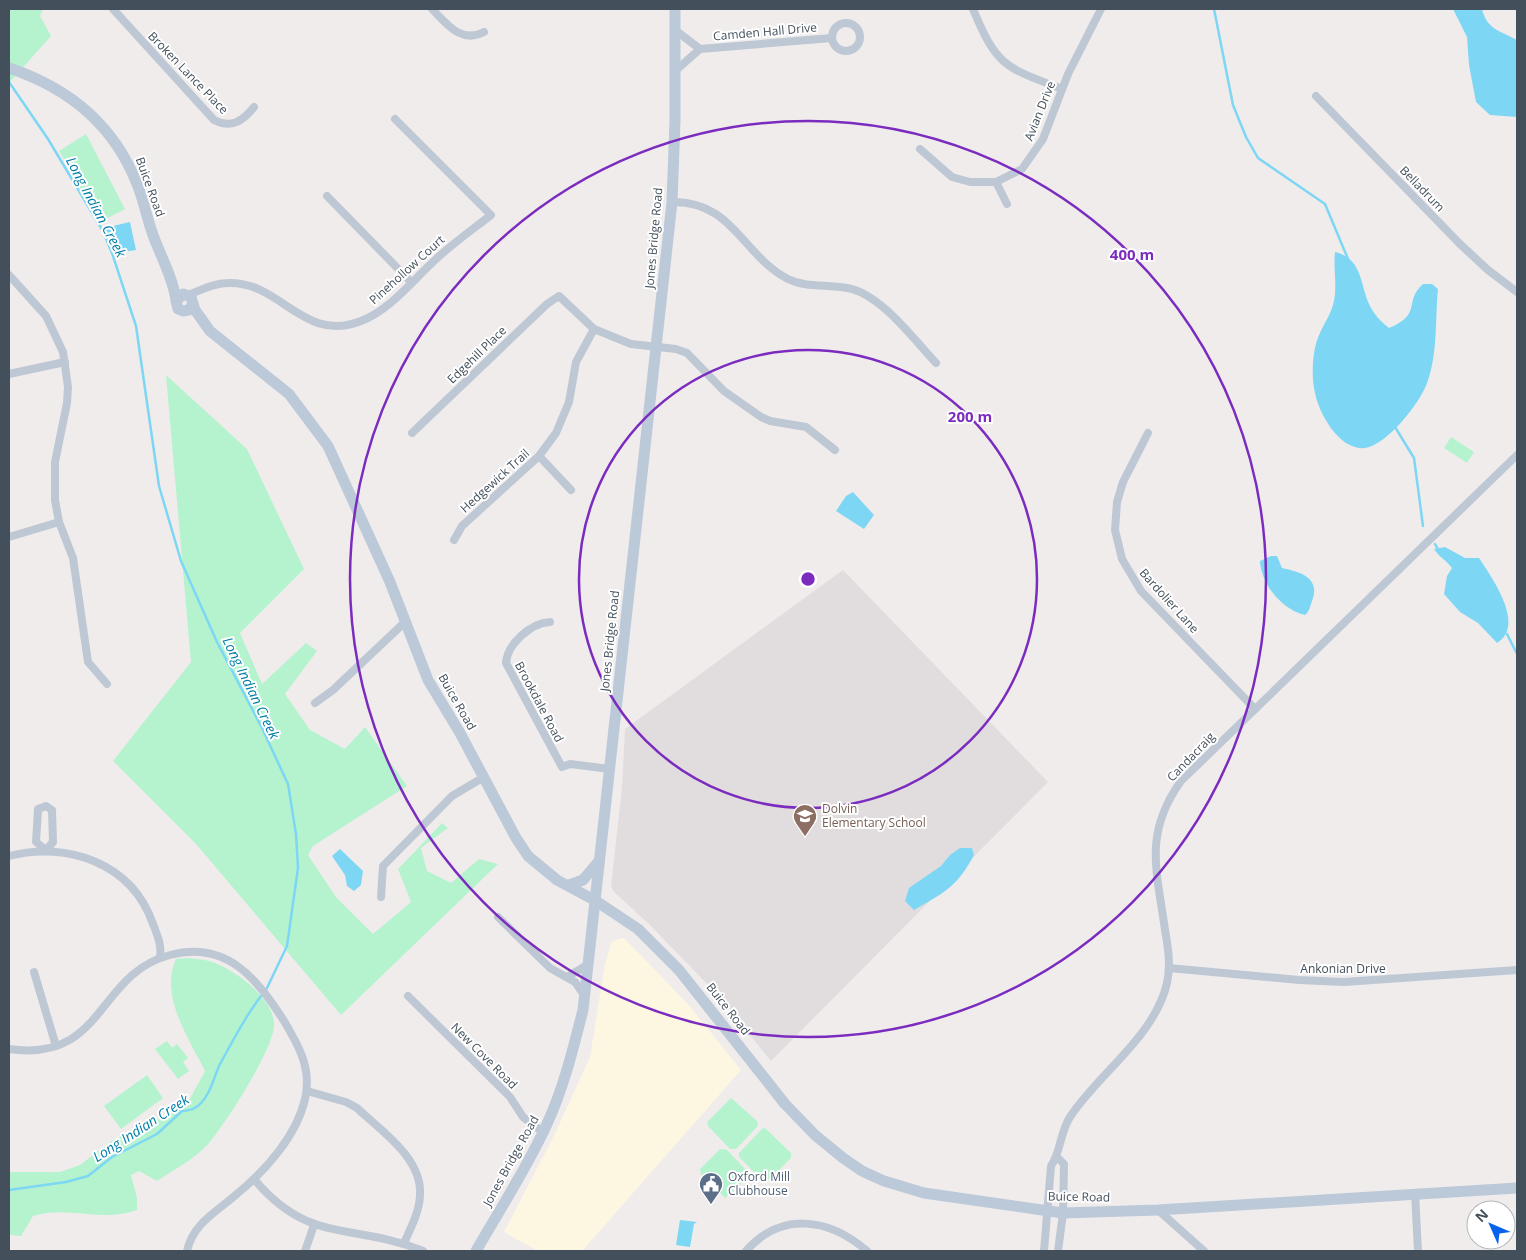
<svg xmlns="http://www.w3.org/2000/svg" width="1526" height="1260" viewBox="0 0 1526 1260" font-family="'Open Sans',sans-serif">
  <rect width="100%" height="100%" fill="#f0ecec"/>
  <polygon fill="#fdf7e2" points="624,938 687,1003 741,1070 582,1251 538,1251 504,1232 554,1136 590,1057 605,964 612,941"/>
  <polygon fill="#e1ddde" points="843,570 1048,782 771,1061 715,992 648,923 614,892 611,886 622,788 625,729"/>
  <g fill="#b5f3cf">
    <polygon points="9,9 43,9 40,16 51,36 9,83"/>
    <polygon points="86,134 125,209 100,222 59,151"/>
    <polygon points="166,375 247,449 304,569 240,633 262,684 306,643 317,651 285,694 310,730 345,749 365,727 407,786 313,846 308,855 336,897 373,934 411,902 398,869 442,823 448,828 421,848 427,871 451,883 479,859 498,864 341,1015 196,844 113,761 191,662"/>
    <polygon points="1451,437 1474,452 1467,463 1444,448"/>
    <path d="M187 958C194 959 202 959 209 961 233 968 275 998 274 1026 273 1050 226 1123 209 1143 196 1158 174 1170 157 1181L139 1171 131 1175 137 1198V1210C98 1223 68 1205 33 1216L21 1236 9 1235V1172H60L80 1165 113 1140 186 1106 205 1071C189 1039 159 995 176 959Z"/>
    <polygon points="167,1041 172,1048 177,1044 188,1058 183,1062 189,1071 178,1079 155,1049"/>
    <polygon points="147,1075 163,1098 121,1129 104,1106"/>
    <polygon points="731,1098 757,1121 758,1126 736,1149 730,1149 708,1126 707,1122"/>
    <polygon points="765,1128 791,1153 791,1158 770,1179 763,1181 739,1157 739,1153 762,1129"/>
    <polygon points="720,1149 727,1150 748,1172 748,1177 725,1198 701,1174 700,1169"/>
  </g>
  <g fill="#7dd7f4">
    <path d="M1453 9H1482C1487 30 1501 31 1517 40V117L1490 115 1476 102 1469 65 1467 37Z"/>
    <polygon points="130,222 136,250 116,253 104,228"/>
    <path d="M1335 252C1357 257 1360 275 1365 293 1369 308 1377 319 1389 328 1423 314 1403 302 1423 284H1432L1438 289C1435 320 1438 354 1427 383 1420 403 1387 445 1365 448 1340 451 1319 414 1315 393 1311 376 1312 349 1320 333 1324 324 1330 315 1333 305 1338 288 1333 270 1335 252Z"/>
    <polygon points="853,492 874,515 864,529 836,511 846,496"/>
    <path d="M1445 547 1465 558H1479C1493 579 1526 626 1497 643L1478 623 1460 612 1444 594 1447 576 1452 568C1446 560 1439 557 1434 549Z"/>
    <path d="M1271 556H1277L1282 568C1301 572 1321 578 1312 601 1310 607 1309 612 1305 615 1282 610 1261 584 1260 561Z"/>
    <path d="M960 848H972L974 855C957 887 945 892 914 910L905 901 909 888 941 866 950 855Z"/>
    <polygon points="340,849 363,871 361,885 354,891 347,886 345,875 332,856"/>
    <polygon points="680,1220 697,1222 694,1224 690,1247 676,1245"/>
  </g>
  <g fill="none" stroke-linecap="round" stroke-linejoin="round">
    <g stroke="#7dd7f4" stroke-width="2.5">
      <polyline points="1214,9 1233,105 1246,137 1258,158 1325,204 1348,259"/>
      <polyline points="9,82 48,139 103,231 112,253 136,326 159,486 181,561 217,642 262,728 288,784 296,834 298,868 287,946 266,990"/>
      <polyline points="1395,427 1414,458 1423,526"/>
      <polyline points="1435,544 1439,551"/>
      <polyline points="1507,634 1517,654"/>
      <path d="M9 1190 66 1182 88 1176 112 1157 157 1134 182 1111C190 1111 197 1108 202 1102 212 1091 214 1076 220 1064 233 1041 246 1014 262 995"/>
    </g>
    <g stroke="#bec8d4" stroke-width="8">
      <path d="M113 9 214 120C231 129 243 121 254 107"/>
      <path d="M432 9C447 24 461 44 484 32"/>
      <path d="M973 9C997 67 1005 67 1062 89"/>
      <circle cx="846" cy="37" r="14"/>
      <polyline points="675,30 700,49 675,71"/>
      <polyline points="700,49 832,38"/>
      <polyline points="1316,96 1460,244 1488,270 1517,292"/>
      <polyline points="920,149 952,177 970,182 996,182 1022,169 1043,139 1068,74 1101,9"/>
      <polyline points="996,182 1007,204"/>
      <polyline points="327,196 411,282"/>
      <path d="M672 202C733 201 742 255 788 279 806 288 827 284 847 288 880 293 914 340 936 363"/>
      <polyline points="9,275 46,316 63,352 68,387 67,403 55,462 55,500 59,522 73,558 88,662 107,684"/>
      <path d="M188 295C201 290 214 283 228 283 281 281 303 344 361 321 390 310 412 281 435 260 452 244 472 230 491 215L395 119"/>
      <polyline points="9,374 65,362"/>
      <polyline points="412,433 547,304 559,296 594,329 631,344 676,349 687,353 724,391 761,417 770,421 806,427 835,450"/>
      <polyline points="1148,433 1123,482 1117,502 1115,530 1122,559 1141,591 1255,709"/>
      <polyline points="539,456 571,490"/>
      <polyline points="9,537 59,522"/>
      <polyline points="454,540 462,526 539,456 556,433 569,402 576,362 594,329"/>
      <path d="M550 622C531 623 507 644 506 663L562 767 570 764 610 769"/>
      <polyline points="315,703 333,690 405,622"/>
      <polygon points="46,806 52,810 53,842 46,850 36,842 38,809"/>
      <path d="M9 856C67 841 132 863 153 924 157 934 162 946 160 957"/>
      <polyline points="381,897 383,866 452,796 484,777"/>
      <polyline points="498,917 550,968 575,982 584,995"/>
      <polyline points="1169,968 1299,980 1344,982 1517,970"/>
      <polyline points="34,972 56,1046"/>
      <polyline points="567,977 589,964"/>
      <polyline points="408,996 510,1097 523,1117 543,1132"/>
      <path d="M9 1049C105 1063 96 974 170 955 227 940 257 979 284 1021 299 1046 312 1069 305 1099 297 1135 266 1170 238 1193 218 1211 193 1223 187 1251"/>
      <path d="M307 1091 346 1102 357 1108C381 1131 423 1158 420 1196 419 1212 411 1228 404 1243"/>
      <polyline points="1057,1157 1064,1164 1063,1213 1058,1251"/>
      <path d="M254 1179C310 1246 354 1222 423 1251"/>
      <polyline points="1415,1193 1418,1251"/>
      <polyline points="1158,1210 1204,1251"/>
      <polyline points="305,1251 314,1225"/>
      <path d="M746 1251C781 1211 829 1218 867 1251"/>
      <path d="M1044 1251 1051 1166C1061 1152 1060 1132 1070 1117 1099 1073 1155 1036 1167 983 1171 965 1168 947 1165 930 1157 871 1143 834 1181 781L1517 455"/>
    </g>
    <g stroke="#bcc9d8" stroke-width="11">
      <path d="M9 68C69 88 114 125 137 184 144 201 147 219 153 235 161 257 173 278 176 300"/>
      <polyline points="192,305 189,310 183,311 178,309 176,301 183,294 191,297 195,310 210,331 289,394 328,446 390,582 428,680 460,733 516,838 528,856 557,880 596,901 638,929 679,970 785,1104 815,1135 843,1158 862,1171 884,1181 924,1193 1063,1213 1158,1210 1517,1188"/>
      <polyline points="569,885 583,880 599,861"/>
      <path d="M476 1251C500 1209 527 1168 547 1124 564 1087 573 1049 583 1010L672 202 675 121V9"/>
    </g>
  </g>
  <g fill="none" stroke="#7b2cbf" stroke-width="2.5">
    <circle cx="808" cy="579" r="229"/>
    <circle cx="808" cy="579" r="458"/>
  </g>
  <defs>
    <g id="school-pin" transform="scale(1.25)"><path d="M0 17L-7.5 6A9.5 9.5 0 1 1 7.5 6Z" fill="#8d6e63" stroke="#fff"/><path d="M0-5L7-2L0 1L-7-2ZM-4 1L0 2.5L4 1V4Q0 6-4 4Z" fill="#fff"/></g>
    <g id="civic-pin" transform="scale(1.25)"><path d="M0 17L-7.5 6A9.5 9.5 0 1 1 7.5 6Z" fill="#5c6f8a" stroke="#fff"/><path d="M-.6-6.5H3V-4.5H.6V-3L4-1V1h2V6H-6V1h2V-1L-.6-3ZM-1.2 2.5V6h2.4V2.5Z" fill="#fff"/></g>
  </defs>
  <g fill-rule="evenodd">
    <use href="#school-pin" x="805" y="816"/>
    <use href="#civic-pin" x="711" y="1184"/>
  </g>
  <g text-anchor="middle" stroke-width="4" stroke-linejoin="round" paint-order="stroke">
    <g font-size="12" fill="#434f5b" stroke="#fff">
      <text transform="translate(765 32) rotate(-5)" y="4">Camden Hall Drive</text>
      <text transform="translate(188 73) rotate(46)" y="4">Broken Lance Place</text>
      <text transform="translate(1040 111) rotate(-68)" y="4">Avian Drive</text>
      <text transform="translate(150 187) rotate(70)" y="4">Buice Road</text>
      <text transform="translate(1422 189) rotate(46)" y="4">Belladrum</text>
      <text transform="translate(654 238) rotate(-85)" y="4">Jones Bridge Road</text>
      <text transform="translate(407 270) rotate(-42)" y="4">Pinehollow Court</text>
      <text transform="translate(477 355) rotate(-44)" y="4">Edgehill Place</text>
      <text transform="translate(495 481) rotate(-42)" y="4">Hedgewick Trail</text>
      <text transform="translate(1169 601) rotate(48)" y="4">Bardolier Lane</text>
      <text transform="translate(610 641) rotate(-84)" y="4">Jones Bridge Road</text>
      <text transform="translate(457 702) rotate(60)" y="4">Buice Road</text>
      <text transform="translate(539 702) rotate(62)" y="4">Brookdale Road</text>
      <text transform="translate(1191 757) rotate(-46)" y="4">Candacraig</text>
      <text x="1343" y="973">Ankonian Drive</text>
      <text transform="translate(728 1009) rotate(52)" y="4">Buice Road</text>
      <text transform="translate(484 1056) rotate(45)" y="4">New Cove Road</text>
      <text transform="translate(511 1161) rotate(-61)" y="4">Jones Bridge Road</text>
      <text transform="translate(1079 1197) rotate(1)" y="4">Buice Road</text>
    </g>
    <g font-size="12" fill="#785e54" stroke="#fff" text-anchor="start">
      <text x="822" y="813">Dolvin<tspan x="822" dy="14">Elementary School</tspan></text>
    </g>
    <g font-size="12" fill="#4e5e75" stroke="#fff" text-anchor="start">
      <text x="728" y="1181">Oxford Mill<tspan x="728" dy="14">Clubhouse</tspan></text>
    </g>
    <g font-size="14" font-style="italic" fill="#017fa9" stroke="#fff">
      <text transform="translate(96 207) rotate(62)" y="5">Long Indian Creek</text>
      <text transform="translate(251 688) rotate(64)" y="5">Long Indian Creek</text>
      <text transform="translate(141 1128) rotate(-33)" y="5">Long Indian Creek</text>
    </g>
  </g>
  <circle cx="808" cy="579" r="8" fill="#7b2cbf" stroke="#fff" stroke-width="2.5"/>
  <g font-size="15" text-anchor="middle" font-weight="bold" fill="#7b2cbf" stroke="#fff" stroke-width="4" stroke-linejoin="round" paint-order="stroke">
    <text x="1132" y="260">400 m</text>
    <text x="970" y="422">200 m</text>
  </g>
  <rect width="1526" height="1260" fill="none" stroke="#434f5b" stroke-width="20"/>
  <g transform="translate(1491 1225) rotate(315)"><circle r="24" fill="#ffffff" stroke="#b4b9bd"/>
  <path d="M0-4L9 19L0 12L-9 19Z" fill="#0763ee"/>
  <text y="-8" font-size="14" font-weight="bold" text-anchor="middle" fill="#434f5b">N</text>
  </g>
</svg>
